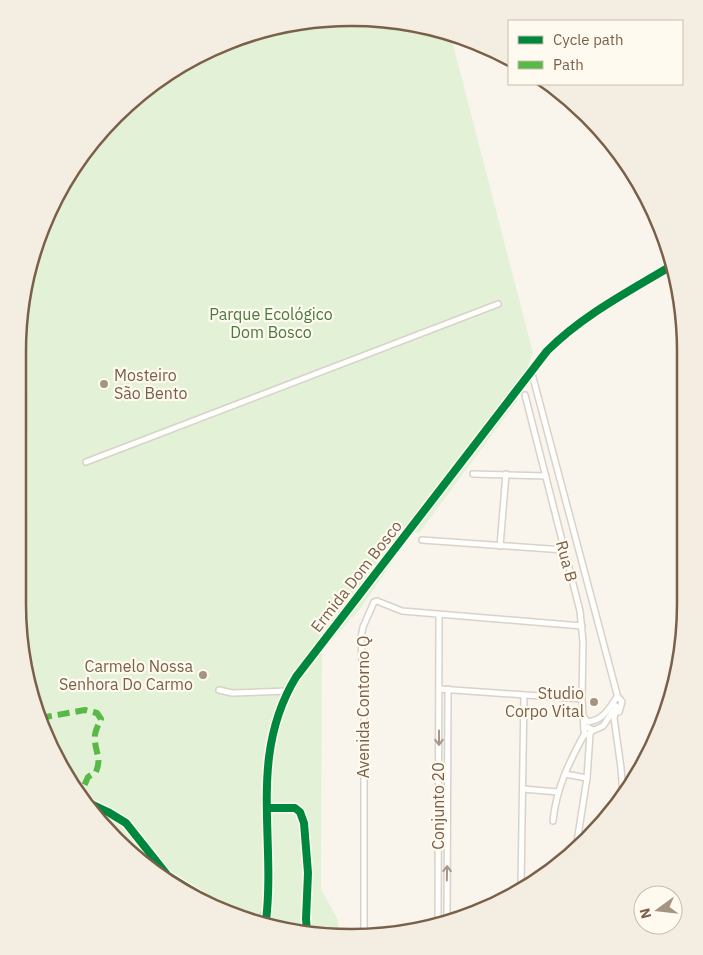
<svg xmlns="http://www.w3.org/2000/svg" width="703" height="955" viewBox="0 0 703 955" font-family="'IBM Plex Sans',sans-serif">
  <rect width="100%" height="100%" fill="#f9f5ec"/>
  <polygon fill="#e3f1d6" points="330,18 395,20 450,33 533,353 519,389 517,401 419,533 413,532 360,609 322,651 321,889 338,920 339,934 286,931 204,903 131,854 62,771 29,690 18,604 18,330 29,265 74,166 148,86 204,52 265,29"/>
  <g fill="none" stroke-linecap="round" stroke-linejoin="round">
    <g stroke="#d8d2ca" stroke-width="8">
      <g id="minor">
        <polyline points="531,370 618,698"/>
        <polyline points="525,395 580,611 583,642 582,699 584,730"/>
        <polyline points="86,462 498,304"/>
        <polyline points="473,474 546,476"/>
        <polyline points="422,540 564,550"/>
        <polyline points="500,546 506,474"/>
        <polyline points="439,689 582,699"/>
        <polyline points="219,690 232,693 288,691"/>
        <polyline points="617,707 614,718 621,768 623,795"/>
        <polyline points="618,707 616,707 613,703 616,698 620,699 622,702 619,712"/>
        <path d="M583 716 588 722C601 720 606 713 613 703"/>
        <polyline points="592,731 603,726 614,710"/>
        <polyline points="565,774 587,778"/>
        <polyline points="523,789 558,792"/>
        <path d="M553 821C556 789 569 762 585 733L584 729 587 727 591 729 590 734 587 735 585 733"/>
        <polyline points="577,842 587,778 590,734"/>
        <polyline points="521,886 524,695"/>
        <polyline points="259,922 266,911"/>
        <polyline points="447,922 448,689"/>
        <polyline points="438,924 439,616"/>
        <path d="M268 925 266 921C276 836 248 756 296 677L547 351C583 315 628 292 671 266"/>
        <polyline points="364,936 364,704 361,638 363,627 374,602 377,601 402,611 582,626"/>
      </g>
    </g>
    <use href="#minor" stroke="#fefefc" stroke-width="5"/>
    <path stroke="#58b947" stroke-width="6" stroke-dasharray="12 6" stroke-linecap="butt" d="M40 718 85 710 97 713 101 719C98 725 94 733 95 739 95 753 102 757 96 772L88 777 81 793"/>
    <g stroke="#fffaef" stroke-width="11">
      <g id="cycleway">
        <polyline points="89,803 108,812 126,823 168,876 205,899 230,910 233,913"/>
        <polyline points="267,808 295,808 300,812 304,823 308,873 306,919 307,932"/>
        <path d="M268 925 266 921C276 836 248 756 296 677L547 351C583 315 628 292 671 266"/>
      </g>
    </g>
    <use href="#cycleway" stroke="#00873e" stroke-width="8"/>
  </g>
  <defs><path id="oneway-shaft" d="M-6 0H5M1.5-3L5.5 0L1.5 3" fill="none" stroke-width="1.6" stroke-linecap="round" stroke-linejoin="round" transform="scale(1.25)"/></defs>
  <g stroke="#a89788">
    <use href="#oneway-shaft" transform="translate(439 738) rotate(90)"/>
    <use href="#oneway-shaft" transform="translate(447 873) rotate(-89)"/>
  </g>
  <g fill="#a69482" stroke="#fffaef" stroke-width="2">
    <circle cx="104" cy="384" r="5"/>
    <circle cx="203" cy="675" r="5"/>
    <circle cx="594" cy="702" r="5"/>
  </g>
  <g text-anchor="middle" stroke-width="4.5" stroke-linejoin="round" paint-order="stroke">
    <g font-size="16" fill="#4a7a3d" stroke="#fffaef">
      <text x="271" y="320">Parque Ecológico<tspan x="271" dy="18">Dom Bosco</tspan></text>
    </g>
    <g font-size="16" fill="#7a5f49" stroke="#fffaef" text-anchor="end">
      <text x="114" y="381" text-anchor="start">Mosteiro<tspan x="114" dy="18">São Bento</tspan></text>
      <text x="193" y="672">Carmelo Nossa<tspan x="193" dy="18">Senhora Do Carmo</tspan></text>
      <text x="584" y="699">Studio<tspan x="584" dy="18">Corpo Vital</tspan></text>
    </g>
    <g font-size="16" fill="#7a5f49" stroke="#fffaef">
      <text transform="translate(567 561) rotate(75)" y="6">Rua B</text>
      <text transform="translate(356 576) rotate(-52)" y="6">Ermida Dom Bosco</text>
      <text transform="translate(363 707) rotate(-90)" y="6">Avenida Contorno Q</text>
      <text transform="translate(438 806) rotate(-90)" y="6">Conjunto 20</text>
    </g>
  </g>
  <path d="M0 0H703V955H0ZM351 26H352A325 325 0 0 1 677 351V604A325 325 0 0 1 352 929H351A325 325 0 0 1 26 604V351A325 325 0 0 1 351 26Z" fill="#f4eee2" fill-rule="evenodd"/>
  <path fill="none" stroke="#7a5f49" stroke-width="2.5" d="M351 26H352A325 325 0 0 1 677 351V604A325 325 0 0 1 352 929H351A325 325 0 0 1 26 604V351A325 325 0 0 1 351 26Z"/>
  <rect x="508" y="20" width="175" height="65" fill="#fffaef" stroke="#cabcad"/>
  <rect x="518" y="36" width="25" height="8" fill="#00873e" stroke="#cabcad"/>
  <text x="553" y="45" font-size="15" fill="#7a5f49">Cycle path</text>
  <rect x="518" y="61" width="25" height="8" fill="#58b947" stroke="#cabcad"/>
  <text x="553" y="70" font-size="15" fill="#7a5f49">Path</text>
  <g transform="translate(658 910) rotate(255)"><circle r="24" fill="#fffaef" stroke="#cabcad"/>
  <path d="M0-4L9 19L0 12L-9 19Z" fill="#a69482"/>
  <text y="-8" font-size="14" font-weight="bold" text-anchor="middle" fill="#7a5f49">N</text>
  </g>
</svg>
